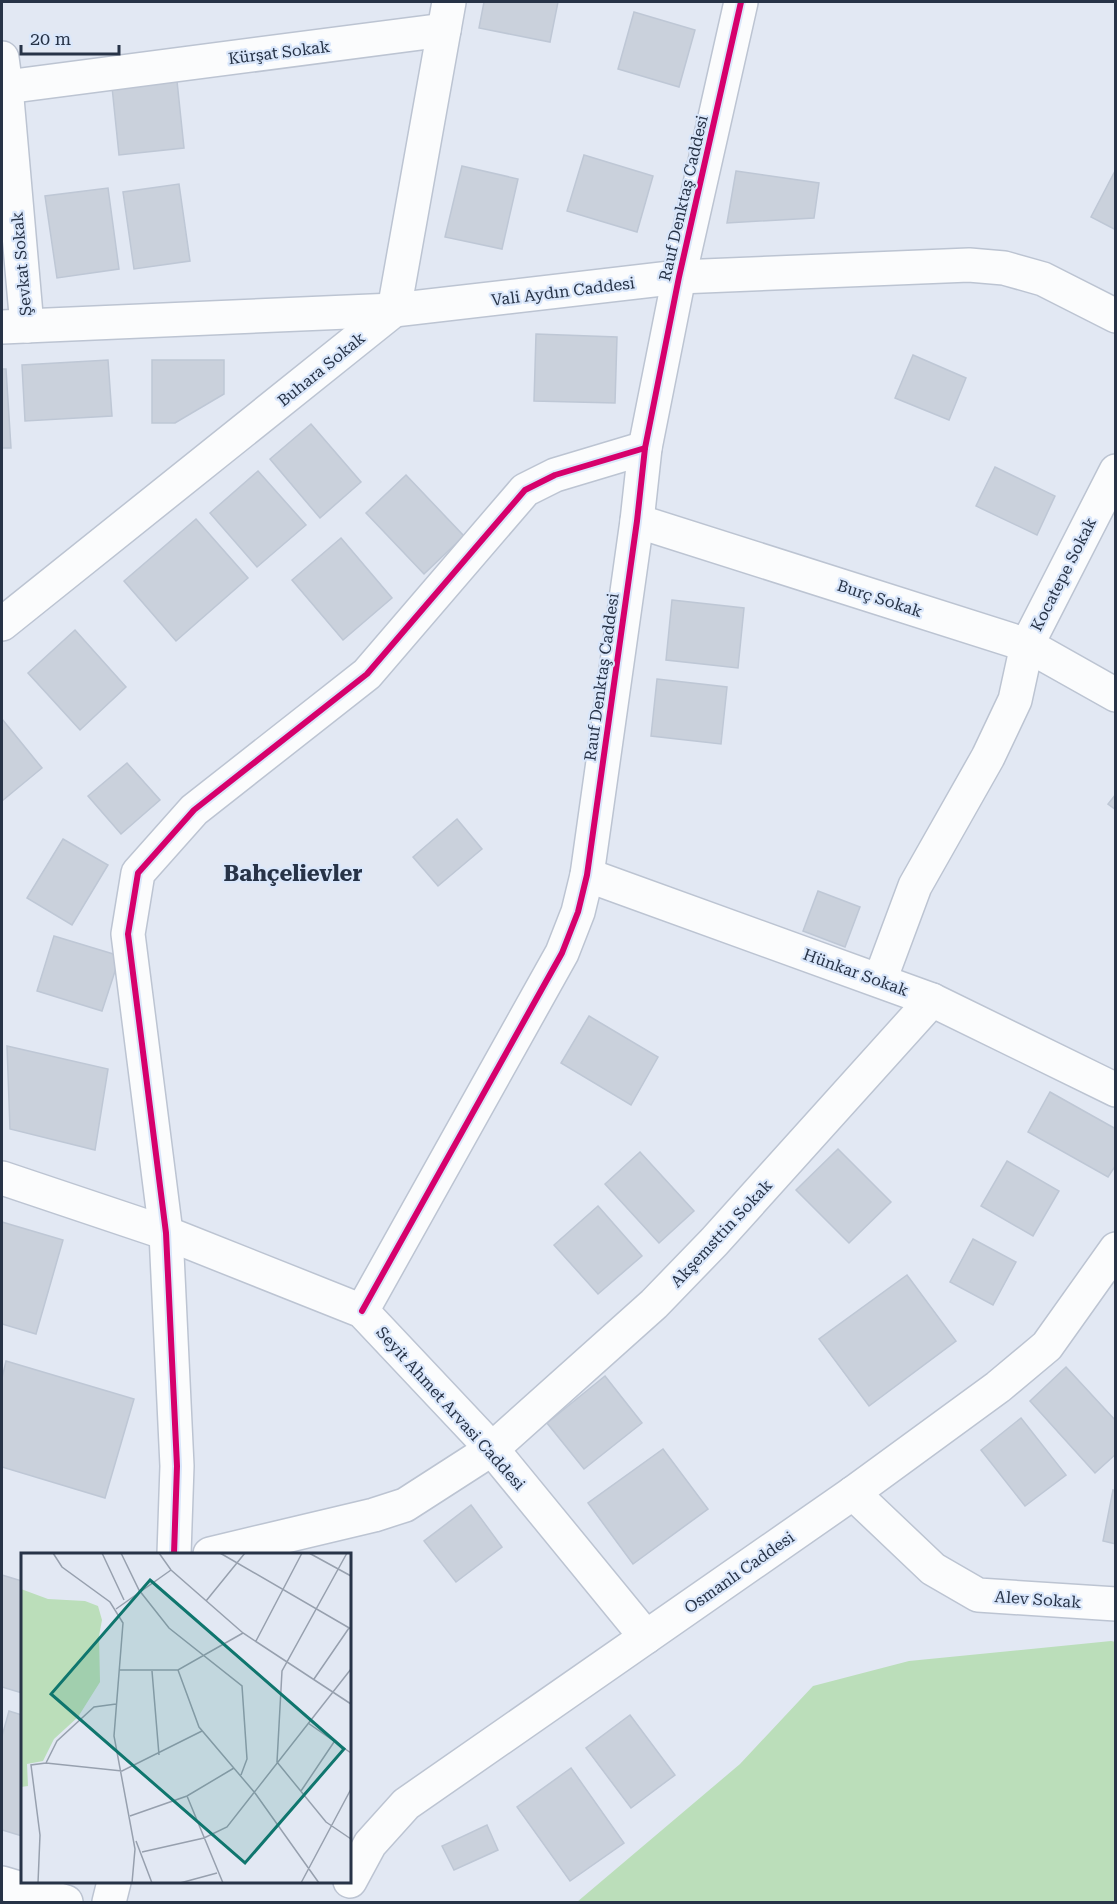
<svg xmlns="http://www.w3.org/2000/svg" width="1117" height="1904" viewBox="0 0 1117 1904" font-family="'Roboto Serif',serif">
  <rect width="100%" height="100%" fill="#e2e8f3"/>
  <polygon fill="#bbdeba" points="1111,1641 1116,1642 1115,1902 577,1902 740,1764 813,1686 909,1661"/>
  <g fill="#cad1dc" stroke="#bec7d5" stroke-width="1.5">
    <polygon points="484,2 558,2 550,42 479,28"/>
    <polygon points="634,12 695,30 679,87 618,69"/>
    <polygon points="177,81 184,148 119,155 112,87"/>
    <polygon points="584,155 653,176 637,232 567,211"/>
    <polygon points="462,166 518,179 502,249 445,237"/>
    <polygon points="1116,169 1116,230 1091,217"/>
    <polygon points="736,171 819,183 814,218 727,223"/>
    <polygon points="179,184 190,261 134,269 123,192"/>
    <polygon points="108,188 119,269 57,278 45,196"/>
    <polygon points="536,334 617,337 615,403 534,401"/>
    <polygon points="913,355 966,378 949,420 895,398"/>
    <polygon points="108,360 112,416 25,421 22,365"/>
    <polygon points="152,360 224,360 224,394 175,423 152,423"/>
    <polygon points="2,369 6,369 11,448 2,448"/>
    <polygon points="311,424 361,482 320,518 270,459"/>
    <polygon points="995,467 1055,496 1037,535 976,506"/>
    <polygon points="258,471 306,525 257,567 210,513"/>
    <polygon points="406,475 464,536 424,574 366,513"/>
    <polygon points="196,519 248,578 176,641 124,581"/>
    <polygon points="341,538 392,598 343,640 292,580"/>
    <polygon points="672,600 744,608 738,668 666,660"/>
    <polygon points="75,630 126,687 80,730 28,673"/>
    <polygon points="657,679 727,687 721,744 651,736"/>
    <polygon points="2,719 42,768 2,801"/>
    <polygon points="127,763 160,800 121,834 88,796"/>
    <polygon points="1116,794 1116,810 1108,804"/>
    <polygon points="457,819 482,849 438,886 413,857"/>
    <polygon points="63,839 108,865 72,925 27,898"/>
    <polygon points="818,891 860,907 845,947 803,931"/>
    <polygon points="54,936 120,956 102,1011 37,991"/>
    <polygon points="589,1016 658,1057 631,1105 561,1063"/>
    <polygon points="7,1046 108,1069 95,1150 10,1129"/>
    <polygon points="1050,1092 1116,1129 1116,1165 1108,1177 1028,1132"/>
    <polygon points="838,1149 891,1202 849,1243 796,1190"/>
    <polygon points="640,1152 694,1211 659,1243 605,1184"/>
    <polygon points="1007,1161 1059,1191 1033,1236 981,1206"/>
    <polygon points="598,1206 642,1256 598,1294 554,1245"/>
    <polygon points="2,1222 63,1240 36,1334 2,1324"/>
    <polygon points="973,1239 1016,1262 993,1305 950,1282"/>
    <polygon points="907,1275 956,1341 869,1406 819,1339"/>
    <polygon points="6,1361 134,1399 105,1498 2,1467 2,1378"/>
    <polygon points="1066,1367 1116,1421 1116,1454 1095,1473 1030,1401"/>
    <polygon points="605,1376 642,1423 584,1469 547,1423"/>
    <polygon points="1021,1418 1066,1475 1025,1506 981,1450"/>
    <polygon points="663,1449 708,1509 633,1564 588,1503"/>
    <polygon points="1113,1490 1116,1491 1116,1544 1103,1541"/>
    <polygon points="471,1505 502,1547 456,1582 424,1541"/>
    <polygon points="2,1575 22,1581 22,1693 2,1687"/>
    <polygon points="9,1711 22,1715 22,1836 2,1830 2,1736"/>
    <polygon points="630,1715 675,1775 631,1808 586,1748"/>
    <polygon points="571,1768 624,1843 570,1881 517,1807"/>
    <polygon points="487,1825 498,1850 454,1870 442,1846"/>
  </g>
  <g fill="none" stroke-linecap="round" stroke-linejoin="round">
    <g stroke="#bcc4d2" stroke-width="36">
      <g id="minor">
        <polyline points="2,58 6,87 27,326"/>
        <polyline points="6,87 444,30"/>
        <polyline points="2,327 394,310 679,277 969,265 1004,268 1043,279 1116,316"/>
        <polyline points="637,521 1027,645 1116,695"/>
        <polyline points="2,624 394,310 449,2"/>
        <polyline points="587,875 932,1000 1116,1090"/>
        <polyline points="880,980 915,886 988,757 1015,700 1027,645 1116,471"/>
        <polyline points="2,1178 166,1233 362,1311 492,1449 646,1637"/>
        <polyline points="362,1311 562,953 578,912 587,875 637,521 645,448 679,277 741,2"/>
        <polyline points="853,1493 933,1569 978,1595 1116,1604"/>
        <polyline points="174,1554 177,1466 166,1233 128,934 138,873 194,810 367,674 525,490 555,475 645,448"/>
        <polyline points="210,1554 374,1515 405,1505 492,1449 654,1304 714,1242 932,1000"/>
        <polyline points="350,1881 370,1844 406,1804 853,1493 998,1387 1047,1346 1116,1249"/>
        <polyline points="2,1883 66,1902"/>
        <polyline points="109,1902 114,1882"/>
      </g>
    </g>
    <use href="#minor" stroke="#fbfcfd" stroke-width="33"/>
    <g stroke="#dae7fb" stroke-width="10">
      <g id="cycleway">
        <polyline points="362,1311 562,953 578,912 587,875 637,521 645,448 679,277 741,2"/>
        <polyline points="174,1554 177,1466 166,1233 128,934 138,873 194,810 367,674 525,490 555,475 645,448"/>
      </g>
    </g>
    <use href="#cycleway" stroke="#d6006c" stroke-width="6"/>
  </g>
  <g text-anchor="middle" stroke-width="4.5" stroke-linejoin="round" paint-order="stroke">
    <g font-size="16" fill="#273347" stroke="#dae7fb">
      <text transform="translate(279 52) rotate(-7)" y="6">Kürşat Sokak</text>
      <text transform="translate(683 198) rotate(-77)" y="6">Rauf Denktaş Caddesi</text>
      <text transform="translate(21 264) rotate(-95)" y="6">Şevkat Sokak</text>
      <text transform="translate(563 291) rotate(-7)" y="6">Vali Aydın Caddesi</text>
      <text transform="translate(321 369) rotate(-39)" y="6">Buhara Sokak</text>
      <text transform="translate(1063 574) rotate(-63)" y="6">Kocatepe Sokak</text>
      <text transform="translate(880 598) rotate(18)" y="6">Burç Sokak</text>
      <text transform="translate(601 677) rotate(-82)" y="6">Rauf Denktaş Caddesi</text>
      <text transform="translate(856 972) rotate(20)" y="6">Hünkar Sokak</text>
      <text transform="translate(721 1233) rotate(-47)" y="6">Akşemsttin Sokak</text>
      <text transform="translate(451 1408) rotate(48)" y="6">Seyit Ahmet Arvasi Caddesi</text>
      <text transform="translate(739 1572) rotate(-35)" y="6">Osmanlı Caddesi</text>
      <text transform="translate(1038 1599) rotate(4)" y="6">Alev Sokak</text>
    </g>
    <g font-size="22" font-weight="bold" fill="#273347" stroke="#dae7fb">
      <text x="293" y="881">Bahçelievler</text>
    </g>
  </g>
  <g transform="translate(21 1553)">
    <rect width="330" height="330" fill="#e2e8f3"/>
    <path d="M0 36 27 46 64 48 77 53 81 67 78 83 79 129 57 164 33 186 22 208 6 211 7 233 0 234Z" fill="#bbdeba"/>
    <path fill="none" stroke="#97a0ae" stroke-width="1.5" d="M32 0 41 14 89 49 102 70 93 183 114 296 111 330M81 0 103 47M100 0 118 37 148 75 221 133 226 206 220 222M138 0 150 17 222 80 330 151M199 0 330 76M288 0 330 23M326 0 261 118 256 209 305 269 330 286M185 48 224 0M95 56 150 17M235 88 281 0M99 117H157L222 80M157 117 178 174 234 240 298 330M131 118 138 202M293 126 328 75M287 170 330 200M25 210 36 188 73 154 95 151M280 238 313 189M166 243 202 330M109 263 166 243 213 215M115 288 131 330M121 299 183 285 206 274 330 116M17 330 19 282 10 212 25 210 101 218 181 178M159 330 196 320M280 330 330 236"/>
    <path fill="#0f766e" fill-opacity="0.15" stroke="#0f766e" stroke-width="3" d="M129 27 323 196 224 310 30 141Z"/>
    <rect width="330" height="330" fill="none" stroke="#273347" stroke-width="3"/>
  </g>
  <rect width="1117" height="1904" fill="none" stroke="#273347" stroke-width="6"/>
  <path d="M21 45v9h98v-9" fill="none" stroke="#273347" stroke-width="3"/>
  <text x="30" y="45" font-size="18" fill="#273347" stroke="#dae7fb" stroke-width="4.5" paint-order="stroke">20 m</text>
</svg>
